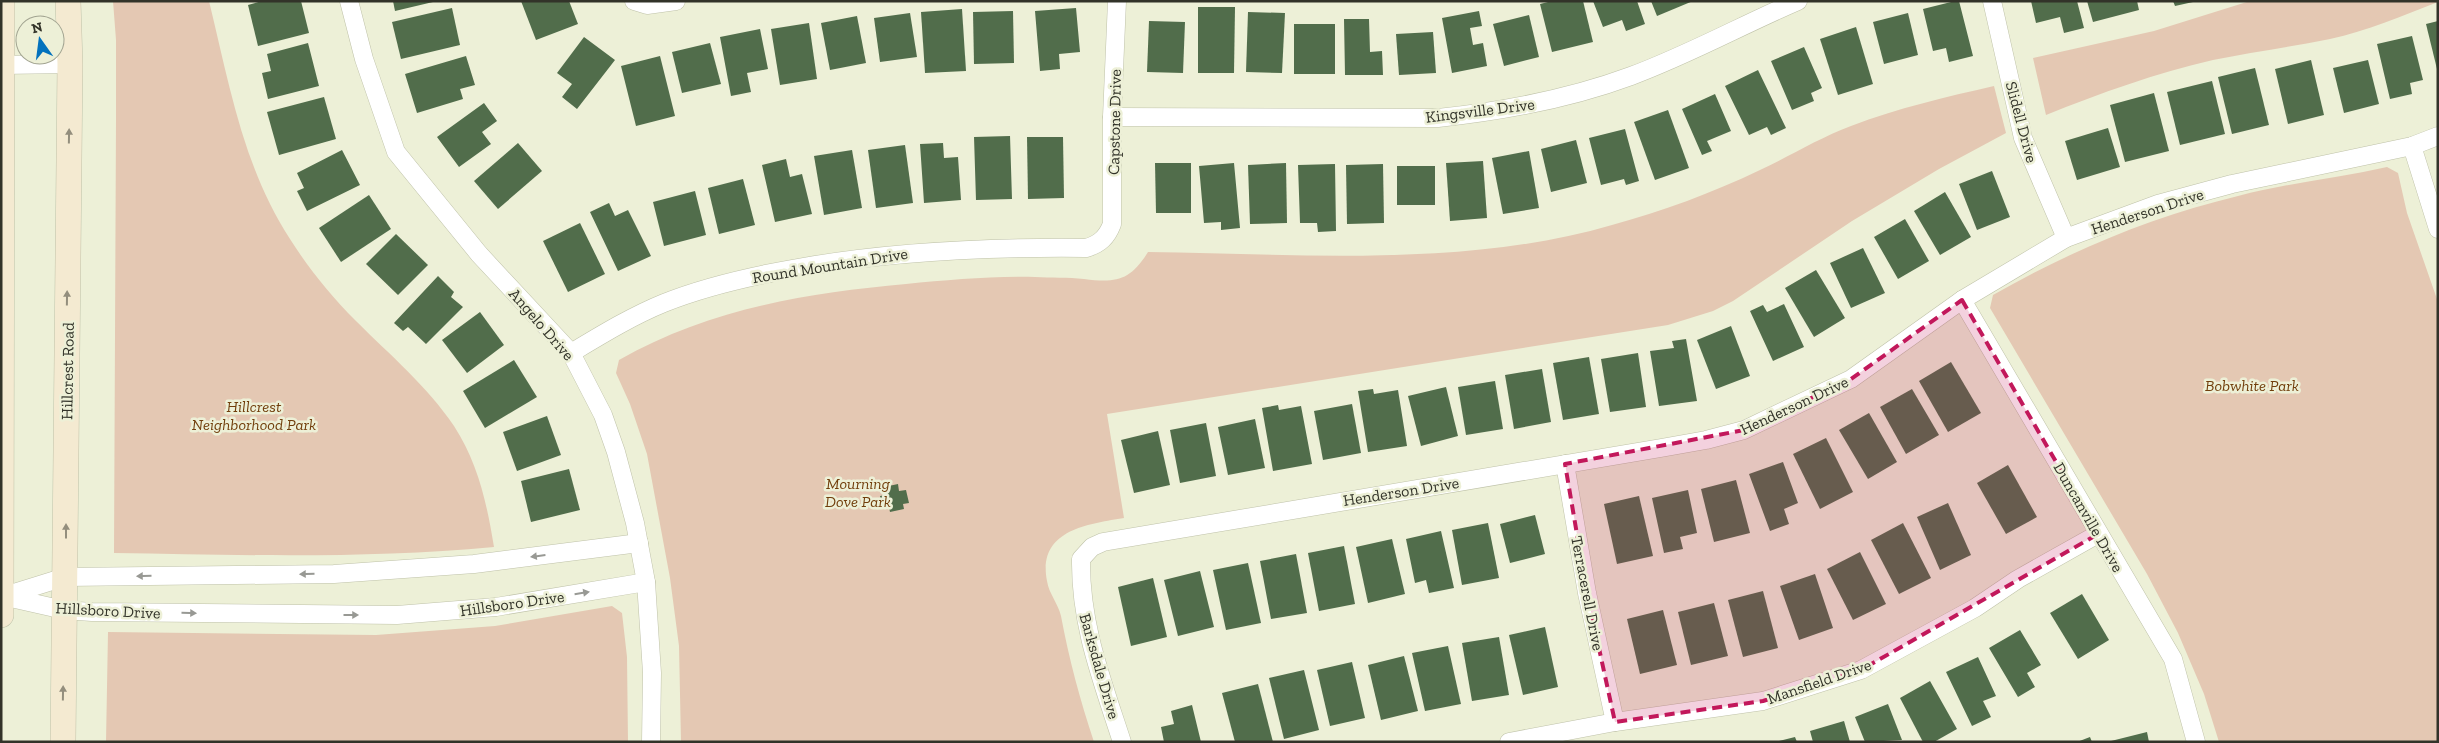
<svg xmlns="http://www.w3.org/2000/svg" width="2439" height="743" viewBox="0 0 2439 743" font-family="'Zilla Slab',serif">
  <rect width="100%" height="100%" fill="#edf0d7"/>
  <g fill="#e4c8b3">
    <path d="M113 1H209C229 83 243 167 290 239 309 269 331 296 356 321 390 355 427 386 454 426 478 463 487 504 494 547 367 559 241 555 114 553L116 120V40Z"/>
    <path d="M2250 1 2438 2C2402 16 2367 31 2330 39 2291 47 2252 52 2213 60 2156 73 2101 93 2046 115L2033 58 2154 31Z"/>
    <path d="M1994 86 2006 133 1939 169 1852 221 1733 301 1713 311 1668 325 1107 414 1124 518C1088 524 1037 530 1047 581 1049 594 1058 603 1061 616 1069 659 1080 700 1094 742H681L679 646 670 578 647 454 630 404 616 373 619 360C708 309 806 293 906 284 949 280 992 276 1035 277 1051 278 1068 277 1084 279 1116 283 1130 281 1148 252 1300 254 1464 268 1612 225 1663 211 1712 193 1760 170 1790 156 1819 138 1851 126 1898 108 1946 97 1994 86Z"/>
    <path d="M2387 167 2398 173 2407 213 2438 302V742H2219L2204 694 2178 633 2147 574 1990 308 1993 295C2070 251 2151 217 2238 196 2287 183 2338 178 2387 167Z"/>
    <polygon points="612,606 622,613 627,657 628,742 106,742 108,632 376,635 495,626"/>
  </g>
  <g fill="#516d4b">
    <polygon points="262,1 301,1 309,33 258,46 248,5"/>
    <polygon points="393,1 433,1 433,2 395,11"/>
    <polygon points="521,1 569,1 578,24 536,40"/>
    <polygon points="1552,1 1583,1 1593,42 1552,52 1540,4"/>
    <polygon points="1593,1 1637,1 1645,24 1626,31 1622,20 1603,27"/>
    <polygon points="1651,1 1693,1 1657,16"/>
    <polygon points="1955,1 1959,1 1973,56 1949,62 1946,48 1933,51 1923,9"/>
    <polygon points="2031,1 2077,1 2084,28 2064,33 2060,17 2036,23"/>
    <polygon points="2087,1 2137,1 2139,10 2093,22"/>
    <polygon points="2173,1 2193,1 2193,2 2175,6"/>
    <polygon points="1198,7 1235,7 1234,73 1198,73"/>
    <polygon points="452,8 460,45 401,59 392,22"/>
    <polygon points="1076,8 1080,52 1059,54 1060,69 1040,71 1035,11"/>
    <polygon points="962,9 966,71 925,73 921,12"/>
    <polygon points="1013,11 1014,63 974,64 973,12"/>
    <polygon points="1479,11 1482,26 1470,28 1473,45 1483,43 1487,66 1452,73 1442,18"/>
    <polygon points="1248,12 1285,13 1282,73 1246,72"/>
    <polygon points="910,13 917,57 880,62 874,18"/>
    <polygon points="1908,13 1918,55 1884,64 1873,22"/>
    <polygon points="1529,15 1539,57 1504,66 1493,24"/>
    <polygon points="857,16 866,63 830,70 821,23"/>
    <polygon points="1344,19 1369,19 1370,52 1382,51 1383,75 1345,75"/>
    <polygon points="1149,21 1185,22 1183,73 1147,72"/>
    <polygon points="2438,21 2438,68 2437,69 2426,24"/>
    <polygon points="809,23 817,79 780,85 771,29"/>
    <rect x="1294" y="24" width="41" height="50"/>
    <polygon points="1856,27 1873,84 1838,95 1820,39"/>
    <polygon points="760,29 768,69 747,73 751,92 731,96 720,37"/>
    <polygon points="1433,32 1436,73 1399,75 1396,34"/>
    <polygon points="2412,36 2423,80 2410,83 2412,94 2390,99 2377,44"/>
    <polygon points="584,37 615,60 577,109 562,97 572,84 557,73"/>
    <polygon points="308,43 319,86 268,99 262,73 271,71 267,54"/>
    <polygon points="710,43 721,84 682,93 672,52"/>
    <polygon points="1804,47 1822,88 1811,93 1814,101 1792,110 1771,61"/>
    <polygon points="466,56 475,85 460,89 463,99 417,113 405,74"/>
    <polygon points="660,56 675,116 636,126 621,66"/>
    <polygon points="2311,60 2324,115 2288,124 2275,69"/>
    <polygon points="2368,60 2379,104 2344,113 2333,68"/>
    <polygon points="2255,68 2269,125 2232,134 2218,77"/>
    <polygon points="1758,70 1786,128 1771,135 1767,127 1749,135 1725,86"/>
    <polygon points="2212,81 2225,134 2180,145 2167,92"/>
    <polygon points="2154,93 2169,151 2125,162 2110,105"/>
    <polygon points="1715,94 1731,131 1707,141 1712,151 1702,155 1682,109"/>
    <polygon points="324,97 336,139 279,155 267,112"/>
    <polygon points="484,103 497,121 482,132 491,144 459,167 437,137"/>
    <polygon points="1668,110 1689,168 1655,180 1634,122"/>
    <polygon points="2108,128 2120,167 2077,180 2065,141"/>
    <polygon points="1625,129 1639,181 1626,185 1624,179 1601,185 1589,138"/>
    <polygon points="1010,136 1012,199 976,200 974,137"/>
    <polygon points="1027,137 1063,137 1064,198 1028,199"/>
    <polygon points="1576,140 1587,183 1551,192 1541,149"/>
    <polygon points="518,143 542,171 498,209 474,181"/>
    <polygon points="943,143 944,158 958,157 961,200 924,203 920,144"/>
    <polygon points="905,145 913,203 876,208 868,150"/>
    <polygon points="342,150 360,185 307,211 297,191 304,188 297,173"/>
    <polygon points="852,150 862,208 824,215 814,156"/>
    <polygon points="1529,151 1539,208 1503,214 1492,158"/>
    <polygon points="786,159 790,177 802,174 812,214 775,222 762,165"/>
    <polygon points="1483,161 1487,218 1450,221 1446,163"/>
    <polygon points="1155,163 1191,163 1191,213 1156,213"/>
    <polygon points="1234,163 1240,228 1221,230 1221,222 1204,223 1199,166"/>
    <polygon points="1286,163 1287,223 1250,224 1248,165"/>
    <polygon points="1335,164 1336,231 1318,232 1317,223 1300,223 1298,165"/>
    <polygon points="1383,164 1384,223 1347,224 1346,165"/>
    <rect x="1397" y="166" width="38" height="39"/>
    <polygon points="1992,171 2010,217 1977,230 1959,184"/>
    <polygon points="743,179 755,225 719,234 708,188"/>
    <polygon points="695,191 706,235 664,246 653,202"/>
    <polygon points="1945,192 1971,237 1940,255 1914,211"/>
    <polygon points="369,195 391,229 341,262 319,228"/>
    <polygon points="609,203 615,216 628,210 651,256 618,271 590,212"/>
    <polygon points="1905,219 1929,261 1898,279 1874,237"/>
    <polygon points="580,223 605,274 568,292 543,241"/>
    <polygon points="396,234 428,265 398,295 366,264"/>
    <polygon points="1863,248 1885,293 1851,308 1830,263"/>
    <polygon points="1816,270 1845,318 1814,337 1785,288"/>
    <polygon points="438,276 454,292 451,297 463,307 426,344 408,327 403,331 394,323"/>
    <polygon points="1784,304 1804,347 1773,361 1750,311 1763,305 1767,312"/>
    <polygon points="480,312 504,345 467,373 442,340"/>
    <polygon points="1731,326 1750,376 1716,389 1697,340"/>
    <polygon points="1686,339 1697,401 1659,406 1650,351 1674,348 1672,341"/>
    <polygon points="1638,353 1646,407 1610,412 1601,359"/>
    <polygon points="1589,357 1599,414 1563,420 1553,363"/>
    <polygon points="514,360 537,397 485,428 463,391"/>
    <polygon points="1951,362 1981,413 1948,432 1919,381"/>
    <polygon points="1542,369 1551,422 1514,429 1505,375"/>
    <polygon points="1495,381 1503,429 1466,435 1458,387"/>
    <polygon points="1446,387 1458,436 1421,446 1408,396"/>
    <polygon points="1373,389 1374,394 1398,390 1407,446 1368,452 1358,391"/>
    <polygon points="1912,389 1939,435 1906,454 1880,407"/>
    <polygon points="1352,404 1361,453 1323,460 1314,411"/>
    <polygon points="1278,405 1279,410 1301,406 1312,464 1273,471 1262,408"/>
    <polygon points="1869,413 1897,462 1868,479 1839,430"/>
    <polygon points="547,416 561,455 517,471 503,432"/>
    <polygon points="1255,419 1265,468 1228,475 1218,427"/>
    <polygon points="1206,423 1216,476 1180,483 1170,430"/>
    <polygon points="1158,431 1170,485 1134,493 1121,440"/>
    <polygon points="1826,438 1853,492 1820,509 1793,454"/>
    <polygon points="1783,462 1798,503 1784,509 1789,524 1770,531 1749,474"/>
    <polygon points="2008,465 2037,517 2006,534 1977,483"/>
    <polygon points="569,469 580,510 531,522 521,481"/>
    <polygon points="1736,480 1750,533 1714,542 1701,489"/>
    <polygon points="898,484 899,491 906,490 909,503 903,504 904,509 890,512 889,507 882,509 880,496 886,495 884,487"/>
    <polygon points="1688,490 1697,533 1680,537 1683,549 1664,553 1652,498"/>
    <polygon points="1639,496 1653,556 1617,564 1604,504"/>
    <polygon points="1948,503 1971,555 1940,570 1917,517"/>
    <polygon points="1535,515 1545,554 1510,563 1500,524"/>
    <polygon points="1488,523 1499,578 1462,585 1452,530"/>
    <polygon points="1903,523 1931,578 1899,594 1871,540"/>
    <polygon points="1441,531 1454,588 1429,593 1426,580 1415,583 1406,539"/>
    <polygon points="1392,539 1405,594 1368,603 1356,547"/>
    <polygon points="1344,546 1355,604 1319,611 1308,553"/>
    <polygon points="1860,552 1886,604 1853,620 1827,569"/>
    <polygon points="1296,554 1307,613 1271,619 1260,561"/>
    <polygon points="1248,563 1261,623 1226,630 1213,570"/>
    <polygon points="1200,571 1214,627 1178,636 1164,580"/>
    <polygon points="1815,574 1833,628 1799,640 1780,586"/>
    <polygon points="1153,578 1167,637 1131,646 1118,587"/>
    <polygon points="1763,591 1778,648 1743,657 1728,600"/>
    <polygon points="2082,594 2109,640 2078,659 2050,613"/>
    <polygon points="1714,603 1728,656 1691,665 1678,612"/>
    <polygon points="1663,610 1677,665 1640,674 1627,619"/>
    <polygon points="1545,627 1558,687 1523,695 1509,635"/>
    <polygon points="2020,630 2041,665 2027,673 2035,687 2018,697 1989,648"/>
    <polygon points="1499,637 1509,695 1472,701 1462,643"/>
    <polygon points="1448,646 1461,704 1425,711 1412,653"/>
    <polygon points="1404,656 1418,711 1381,720 1368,665"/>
    <polygon points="1978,657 1996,696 1983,701 1991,717 1972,726 1946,672"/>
    <polygon points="1352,662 1365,718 1330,726 1317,670"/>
    <polygon points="1304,670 1319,730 1284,739 1269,678"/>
    <polygon points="1930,681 1957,729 1934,742 1923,742 1900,698"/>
    <polygon points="1258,684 1273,742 1235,742 1222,693"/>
    <polygon points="1888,704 1902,740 1865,742 1855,717"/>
    <polygon points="1192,705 1201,742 1164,742 1161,727 1174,724 1171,711"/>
    <polygon points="1844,721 1850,742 1813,742 1810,731"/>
    <polygon points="2147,732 2149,742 2111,742 2111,741"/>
    <polygon points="1795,737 1797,742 1779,742 1779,741"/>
    <polygon points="2090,737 2092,742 2077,742"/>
  </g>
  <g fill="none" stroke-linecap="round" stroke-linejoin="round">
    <g stroke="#bfc2a9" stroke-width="19">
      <g id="minor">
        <polyline points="349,1 364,59 396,152 479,254 571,353 603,415 616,452 635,523 646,582 652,673 651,742"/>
        <polyline points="634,1 647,5 676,1"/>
        <polyline points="1992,1 2023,138 2066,238"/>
        <polyline points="1,65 70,64"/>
        <path d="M1112 117 1438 118C1504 111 1569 99 1631 76 1688 55 1742 25 1798 1"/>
        <polyline points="2412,146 2438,229"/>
        <polyline points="1962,300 2173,659 2196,742"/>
        <path d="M571 353C601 335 632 316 664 303 709 285 756 275 803 267 897 251 991 247 1086 248 1100 244 1107 237 1112 224V117L1117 1"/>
        <polyline points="1565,464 1587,593 1615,722"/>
        <polyline points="2,596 64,610 92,612 397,615 496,607 646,582"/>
        <polyline points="4,596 65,577 334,574 474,564 639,543"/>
        <path d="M1122 742C1102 680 1080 625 1081 559L1092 547 1103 542 1661 448 1706 440 1744 430 1851 379 1962 300 2066 238 2158 204 2232 184 2412 146 2438 136"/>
        <polyline points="1509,742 1615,722 1763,701 1861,670 1975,608 2018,579 2098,534"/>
      </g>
    </g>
    <g stroke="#bfc2a9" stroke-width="26">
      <g id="secondary">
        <polyline points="1,615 2,1"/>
        <polyline points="63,742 70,64 68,1"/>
      </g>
    </g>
    <use href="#minor" stroke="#fff" stroke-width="18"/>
    <use href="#secondary" stroke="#f4ead1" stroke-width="25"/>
  </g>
  <defs><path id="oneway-solid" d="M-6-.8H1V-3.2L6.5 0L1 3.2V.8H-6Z" transform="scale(1.25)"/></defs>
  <g fill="#938e7d">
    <use href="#oneway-solid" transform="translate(69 136) rotate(-89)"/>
    <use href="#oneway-solid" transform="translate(67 298) rotate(-89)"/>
    <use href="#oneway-solid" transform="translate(66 531) rotate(-90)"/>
    <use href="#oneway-solid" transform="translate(63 693) rotate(-89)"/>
  </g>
  <g fill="#989994">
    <use href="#oneway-solid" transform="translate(538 556) rotate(173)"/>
    <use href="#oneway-solid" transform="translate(307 574) rotate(179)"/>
    <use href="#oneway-solid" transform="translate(144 576) rotate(179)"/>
    <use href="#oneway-solid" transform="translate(582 593) rotate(-9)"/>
    <use href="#oneway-solid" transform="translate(189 613) rotate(1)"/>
    <use href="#oneway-solid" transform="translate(351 615)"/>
  </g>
  <path fill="#c2185b" fill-opacity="0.2" stroke="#c2185b" stroke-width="4" stroke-dasharray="10 6" stroke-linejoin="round" d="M1962 300 2098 534 1861 670 1763 701 1615 722 1587 593 1565 464 1744 430 1851 379Z"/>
  <g text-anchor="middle" stroke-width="5" stroke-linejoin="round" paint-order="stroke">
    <g font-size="16" fill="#323329" stroke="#edf0d7">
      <text transform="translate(1480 110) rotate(-7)" y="6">Kingsville Drive</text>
      <text transform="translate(1114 122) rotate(-89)" y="6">Capstone Drive</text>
      <text transform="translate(2022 122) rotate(75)" y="6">Slidell Drive</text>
      <text transform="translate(2147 211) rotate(-18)" y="6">Henderson Drive</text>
      <text transform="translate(830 265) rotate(-9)" y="6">Round Mountain Drive</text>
      <text transform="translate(542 324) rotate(49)" y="6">Angelo Drive</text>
      <text transform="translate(67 371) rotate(-89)" y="6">Hillcrest Road</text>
      <text transform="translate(1794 405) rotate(-25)" y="6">Henderson Drive</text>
      <text transform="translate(1401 491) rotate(-9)" y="6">Henderson Drive</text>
      <text transform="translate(2089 517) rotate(60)" y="6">Duncanville Drive</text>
      <text transform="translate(1588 593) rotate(79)" y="6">Terracerell Drive</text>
      <text transform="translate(512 603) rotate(-8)" y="6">Hillsboro Drive</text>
      <text transform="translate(108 610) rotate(3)" y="6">Hillsboro Drive</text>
      <text transform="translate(1100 666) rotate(74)" y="6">Barksdale Drive</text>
      <text transform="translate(1819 681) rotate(-19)" y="6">Mansfield Drive</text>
    </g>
    <g font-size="16" font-style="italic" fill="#713e0b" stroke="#edf0d7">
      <text x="2252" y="391">Bobwhite Park</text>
      <text x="254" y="412">Hillcrest<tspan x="254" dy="18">Neighborhood Park</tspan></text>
      <text x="858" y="489">Mourning<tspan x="858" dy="18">Dove Park</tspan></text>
    </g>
  </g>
  <rect width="2439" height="743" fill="none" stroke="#323329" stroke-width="5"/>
  <g transform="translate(40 40) rotate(346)"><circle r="24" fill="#edf0d7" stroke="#a2a491"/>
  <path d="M0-4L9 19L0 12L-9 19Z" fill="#0372bd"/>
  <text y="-8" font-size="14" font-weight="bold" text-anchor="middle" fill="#323329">N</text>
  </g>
</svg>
